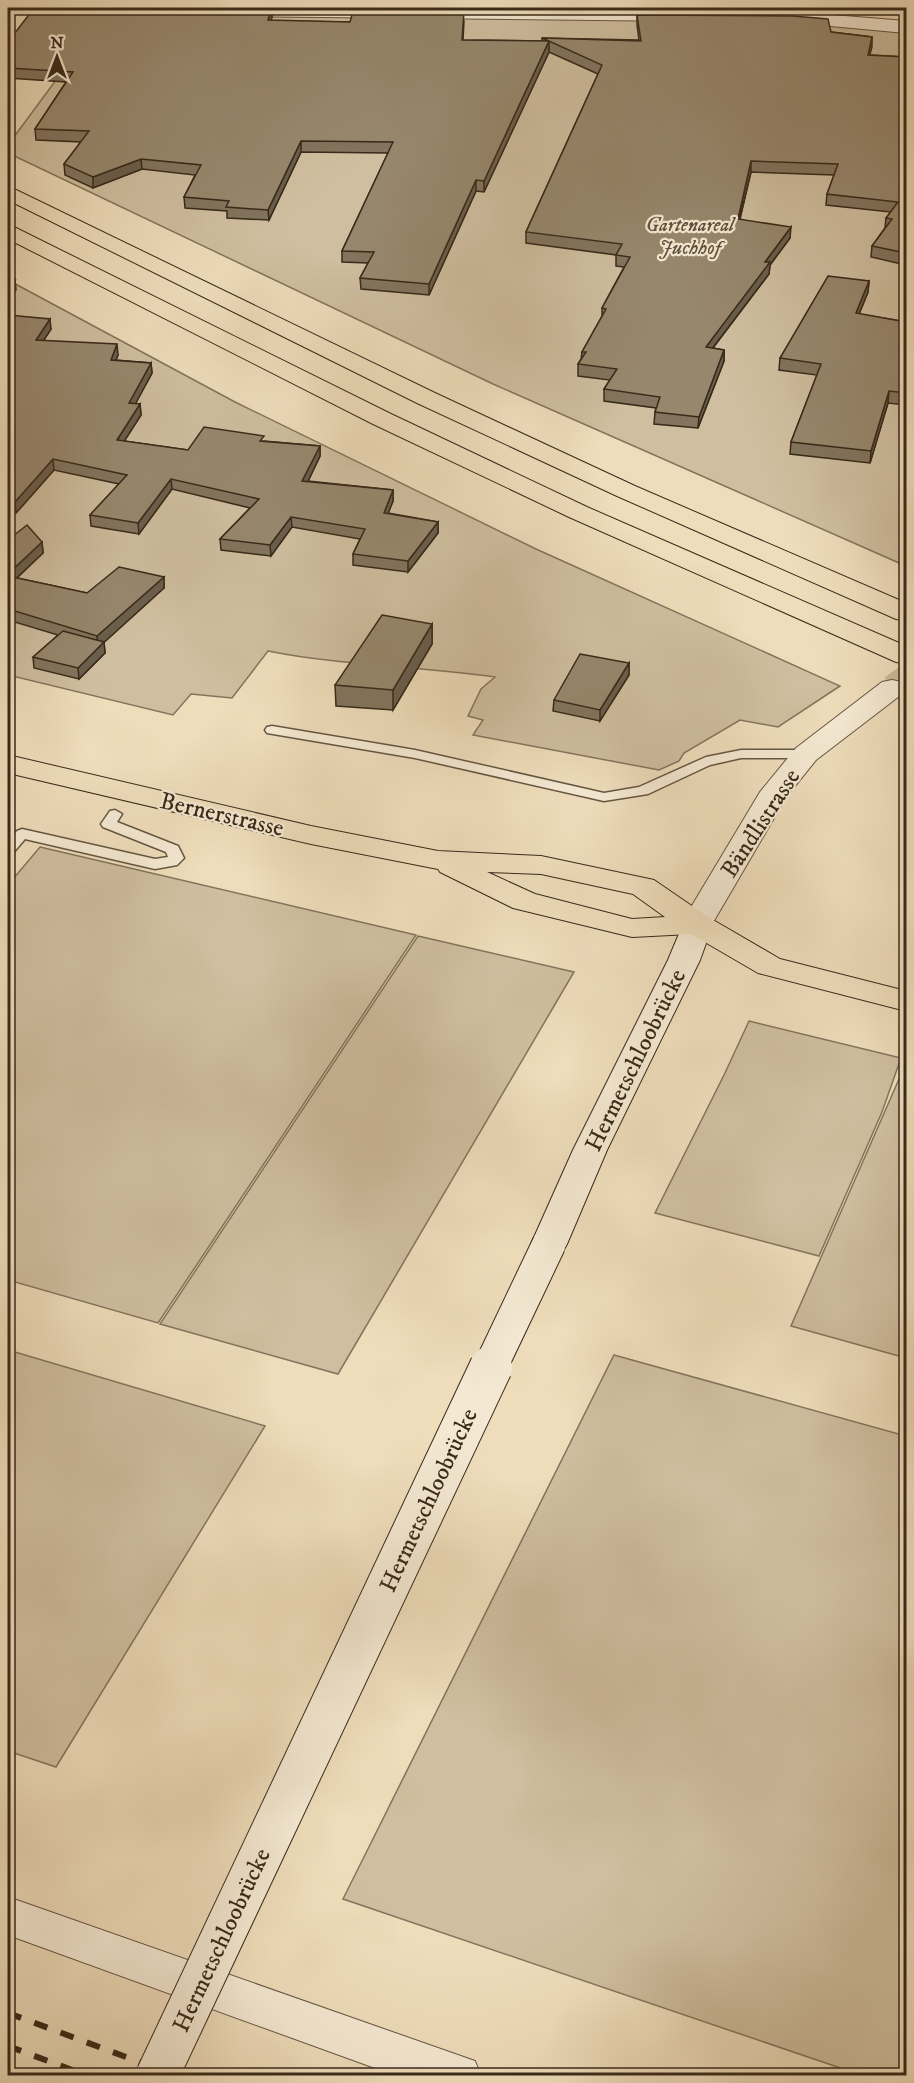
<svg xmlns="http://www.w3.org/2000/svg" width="914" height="2083" viewBox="0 0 914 2083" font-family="'IM FELL DW Pica',serif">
  <rect width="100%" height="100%" fill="#eedcba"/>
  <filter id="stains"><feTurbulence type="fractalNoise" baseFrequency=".00333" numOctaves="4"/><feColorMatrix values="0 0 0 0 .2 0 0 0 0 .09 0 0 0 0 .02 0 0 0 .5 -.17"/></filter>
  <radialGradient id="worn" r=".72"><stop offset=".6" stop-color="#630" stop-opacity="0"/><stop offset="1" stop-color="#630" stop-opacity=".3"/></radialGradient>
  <g fill="#cfbe9f" stroke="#84745c" stroke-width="1.5">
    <polygon points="104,15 713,20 847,26 906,32 906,566 493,384 8,153 8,145"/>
    <path d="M8 280 235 402 536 549 840 686 778 727 740 720 684 753 679 761 659 770 473 735 483 720 468 716 481 689 495 677C420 666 343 666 268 651L232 698 191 694 173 715 8 675Z"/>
    <polygon points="40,847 416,935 158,1323 8,1280 8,885"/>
    <polygon points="418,936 574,972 338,1374 160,1324"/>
    <polygon points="749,1021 901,1058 882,1112 819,1256 655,1213 725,1073"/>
    <polygon points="906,1063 906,1358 791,1326"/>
    <polygon points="8,1350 265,1426 56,1767 8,1751"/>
    <polygon points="614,1355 906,1436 906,2075 861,2075 343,1899"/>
  </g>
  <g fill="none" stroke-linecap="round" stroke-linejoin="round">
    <polyline stroke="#cab89a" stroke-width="26" stroke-dasharray="26 14" stroke-linecap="butt" points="892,688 906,678"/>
    <g stroke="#665642" stroke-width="3">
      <g id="service">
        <polygon points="272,726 415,750 604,793 639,787 706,757 741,750 806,750 813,754 806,758 741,758 710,765 648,794 604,801 415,758 267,733 265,730 267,727"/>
        <polygon points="115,810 122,814 117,822 178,846 184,858 177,865 155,869 25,839 13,853 8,854 8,841 17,831 22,829 155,859 168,857 166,852 103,827 101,824 110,811"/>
      </g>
    </g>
    <g stroke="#665642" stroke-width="2">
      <g id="minor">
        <polygon points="220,8 683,9 690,11 692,15 690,19 683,21 228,16 221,14 219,10"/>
        <polygon points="783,11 906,21 906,33 776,21 774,17 776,13"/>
        <polygon points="8,1897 475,2061 481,2076 397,2076 8,1935"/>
      </g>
    </g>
    <g stroke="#665642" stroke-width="2">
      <polygon id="tertiary" points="892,680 902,682 906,688 902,694 816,760 787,796 708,931 697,933 686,931 681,924 760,792 796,748 882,682"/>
    </g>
    <g stroke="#392a1a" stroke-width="2">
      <polygon id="secondary" points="697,915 708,917 713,924 700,960 607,1150 567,1244 562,1253 549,1256 536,1253 531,1244 573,1150 668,960 686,917"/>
    </g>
    <g stroke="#392a1a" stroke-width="2">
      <path id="primary" d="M8 755 311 826 438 851 541 856 654 880 708 917 780 959 906 991V1011L758 973 691 934 632 937 513 908 440 872 438 869 311 844 8 773ZM487 872 541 874 633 894 665 917 632 919 535 894Z"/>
    </g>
    <g stroke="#392a1a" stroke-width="2">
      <g id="motorway">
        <polygon points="8,186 435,393 635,486 906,603 906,621 896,619 617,496 417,403 8,200"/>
        <polygon points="8,224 391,414 587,507 906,646 906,664 896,662 569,517 373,424 8,239"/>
      </g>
    </g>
    <use href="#service" fill="#f4e8d2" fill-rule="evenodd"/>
    <use href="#minor" fill="#f4e8d2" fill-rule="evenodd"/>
    <use href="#tertiary" fill="#f4e8d2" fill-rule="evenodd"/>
    <use href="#secondary" fill="#f4e8d2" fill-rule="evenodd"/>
    <use href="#primary" fill="#eedcba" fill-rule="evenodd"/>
    <use href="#motorway" fill="#eedcba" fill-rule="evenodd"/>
    <g stroke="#392a1a" stroke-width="6" stroke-dasharray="14 14" stroke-linecap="butt">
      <polyline points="8,2013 177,2076"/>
      <polyline points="8,2046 88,2076"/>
    </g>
    <g stroke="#392a1a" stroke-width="35" stroke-linecap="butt">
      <polyline id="secondary-bridge-far1" points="490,1368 549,1244"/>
    </g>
    <g stroke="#392a1a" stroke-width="44" stroke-linecap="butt">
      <polyline id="secondary-bridge" points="157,2076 491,1367"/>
    </g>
    <use href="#secondary-bridge-far1" stroke="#f4e8d2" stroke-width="33"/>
    <use href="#secondary-bridge" stroke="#f4e8d2" stroke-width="42"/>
  </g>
  <g fill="#82745e" stroke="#392a1a" stroke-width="1.5">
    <polygon points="272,8 271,21 350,22 464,21 463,40 542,41 542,38 639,40 637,25 637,15 831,32 872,37 870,55 906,57 906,265 871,257 872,246 885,228 886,218 891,212 826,205 827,194 834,175 751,172 740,219 790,238 770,265 769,274 713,348 724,350 724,361 698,428 654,424 655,412 656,408 604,401 604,389 610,380 578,376 578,364 581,359 582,352 602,316 602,308 624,267 616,266 616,255 526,243 526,232 598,74 549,52 484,192 476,191 429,295 361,289 360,278 368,263 342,262 342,251 388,153 301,152 269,220 227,218 227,211 185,208 184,197 195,175 142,169 93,188 65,175 64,164 81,142 36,140 35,129 66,82 8,78 8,42"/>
    <polygon points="732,8 824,8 824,12"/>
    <polygon points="869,281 868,292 859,314 906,322 906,405 888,403 870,463 790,454 791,442 817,375 779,370 780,358"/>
    <polygon points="8,315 51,329 43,341 118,355 116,360 151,363 152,373 135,404 140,404 141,415 124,441 188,450 264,441 320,446 320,456 308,481 393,490 393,501 388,513 438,522 438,533 408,572 353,565 353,554 360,539 292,527 271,556 221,550 220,539 250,508 172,489 139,534 91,526 90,515 119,484 54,470 16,513 8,511"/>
    <polygon points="8,540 42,542 43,553 17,578 87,593 164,577 164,588 104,642 105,653 79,679 34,668 33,657 58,635 8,620"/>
    <polygon points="432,624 432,644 393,710 336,706 335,685"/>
    <polygon points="629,663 629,675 600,721 553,711 554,700"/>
  </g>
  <g fill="#6a5e4c" stroke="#392a1a" stroke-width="1.5">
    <polygon points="272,8 272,18 268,30 268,20"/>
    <polygon points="872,37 872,47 867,65 868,55"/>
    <polygon points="549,41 549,52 484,192 484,181"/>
    <polygon points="301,141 301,152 269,220 268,210"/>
    <polygon points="141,159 142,169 93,188 93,177"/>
    <polygon points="751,161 751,172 737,230 738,219"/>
    <polygon points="476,180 476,191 429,295 429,284"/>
    <polygon points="791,227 790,238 770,265 769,274 705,358 706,347 765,262"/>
    <polygon points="15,280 16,290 8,297 8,286"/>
    <polygon points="869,281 868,292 855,324 856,313"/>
    <polygon points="50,319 51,329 37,351 36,340"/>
    <polygon points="117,344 118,355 112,370 111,360"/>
    <polygon points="724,350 724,361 698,428 699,417"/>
    <polygon points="151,363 152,373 130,414 129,403"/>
    <polygon points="889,391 888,403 870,463 871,451"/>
    <polygon points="140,404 141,415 118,451 117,440"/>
    <polygon points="320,446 320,456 303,492 302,481"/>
    <polygon points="53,459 54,470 16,513 15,502"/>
    <polygon points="171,479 172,489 139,534 138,523"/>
    <polygon points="393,490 393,501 384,524 384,513"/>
    <polygon points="291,517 292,527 271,556 270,545"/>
    <polygon points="438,522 438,533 408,572 408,561"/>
    <polygon points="42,542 43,553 8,586 8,574"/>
    <polygon points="164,577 164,588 98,648 97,636"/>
    <polygon points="432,624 432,644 393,710 393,690"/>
    <polygon points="104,642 105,653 79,679 78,668"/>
    <polygon points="629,663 629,675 600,721 600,710"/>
  </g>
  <g fill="#97876d" stroke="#392a1a" stroke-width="1.5">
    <polygon points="34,8 272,8 268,20 350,22 353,11 464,11 462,40 549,41 542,38 641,41 637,15 793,16 828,19 831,32 872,37 868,55 906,57 906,253 872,246 892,219 886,218 898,202 827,194 838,164 751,161 738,219 791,227 765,262 770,262 706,347 724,350 699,417 655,412 660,397 604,389 617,369 578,364 586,352 582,352 606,309 602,308 630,257 616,255 622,244 526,232 602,65 549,41 484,181 476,180 429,284 360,278 374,252 342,251 393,142 301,141 268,210 226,207 229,201 184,197 201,165 141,159 93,177 64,164 89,131 35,129 73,72 8,68 8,42"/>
    <polygon points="828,276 869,281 856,313 906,322 906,393 889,391 871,451 791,442 821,364 780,358"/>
    <polygon points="8,279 15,280 8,286"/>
    <polygon points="8,315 50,319 36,340 117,344 111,360 151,363 129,403 140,404 117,440 188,450 204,427 264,436 260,441 320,446 302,481 393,490 384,513 438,522 408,561 353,554 365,529 291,517 270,545 220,539 259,499 171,479 138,523 90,515 127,475 53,459 15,502 8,501"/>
    <polygon points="27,525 42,542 8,574 8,540"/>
    <polygon points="119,567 164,577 97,636 8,609 8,576 87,593"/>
    <polygon points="382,615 432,624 393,690 335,685"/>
    <polygon points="63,631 104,642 78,668 33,657"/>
    <polygon points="580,654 629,663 600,710 554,700"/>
  </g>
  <g text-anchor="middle" stroke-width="4.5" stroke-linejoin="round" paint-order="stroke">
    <g font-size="20" font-style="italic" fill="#5e4f3b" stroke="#f4e8d2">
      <text x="690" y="231">Gartenareal<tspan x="690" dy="23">Juchhof</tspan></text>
    </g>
    <g font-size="24" fill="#392a1a" stroke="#f4e8d2">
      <text transform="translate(222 814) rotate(13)" y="8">Bernerstrasse</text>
      <text transform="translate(760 823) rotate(-57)" y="8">Bändlistrasse</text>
      <text transform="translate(635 1060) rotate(-64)" y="8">Hermetschloobrücke</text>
      <text transform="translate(428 1500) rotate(-65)" y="8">Hermetschloobrücke</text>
      <text transform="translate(221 1940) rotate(-65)" y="8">Hermetschloobrücke</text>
    </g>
  </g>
  <rect width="914" height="2083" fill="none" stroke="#eedcba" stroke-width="30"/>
  <rect x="9" y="9" width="896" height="2065" fill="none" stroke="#392a1a" stroke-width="3"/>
  <rect x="15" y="15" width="884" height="2053" fill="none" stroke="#392a1a" stroke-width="1.5"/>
  <g transform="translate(57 57)" stroke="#f4e8d2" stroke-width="4.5" paint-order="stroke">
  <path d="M0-4.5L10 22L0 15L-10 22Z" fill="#392a1a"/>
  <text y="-9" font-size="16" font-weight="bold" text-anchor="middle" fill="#392a1a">N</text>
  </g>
  <rect width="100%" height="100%" filter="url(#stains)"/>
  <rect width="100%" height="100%" fill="url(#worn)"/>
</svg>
